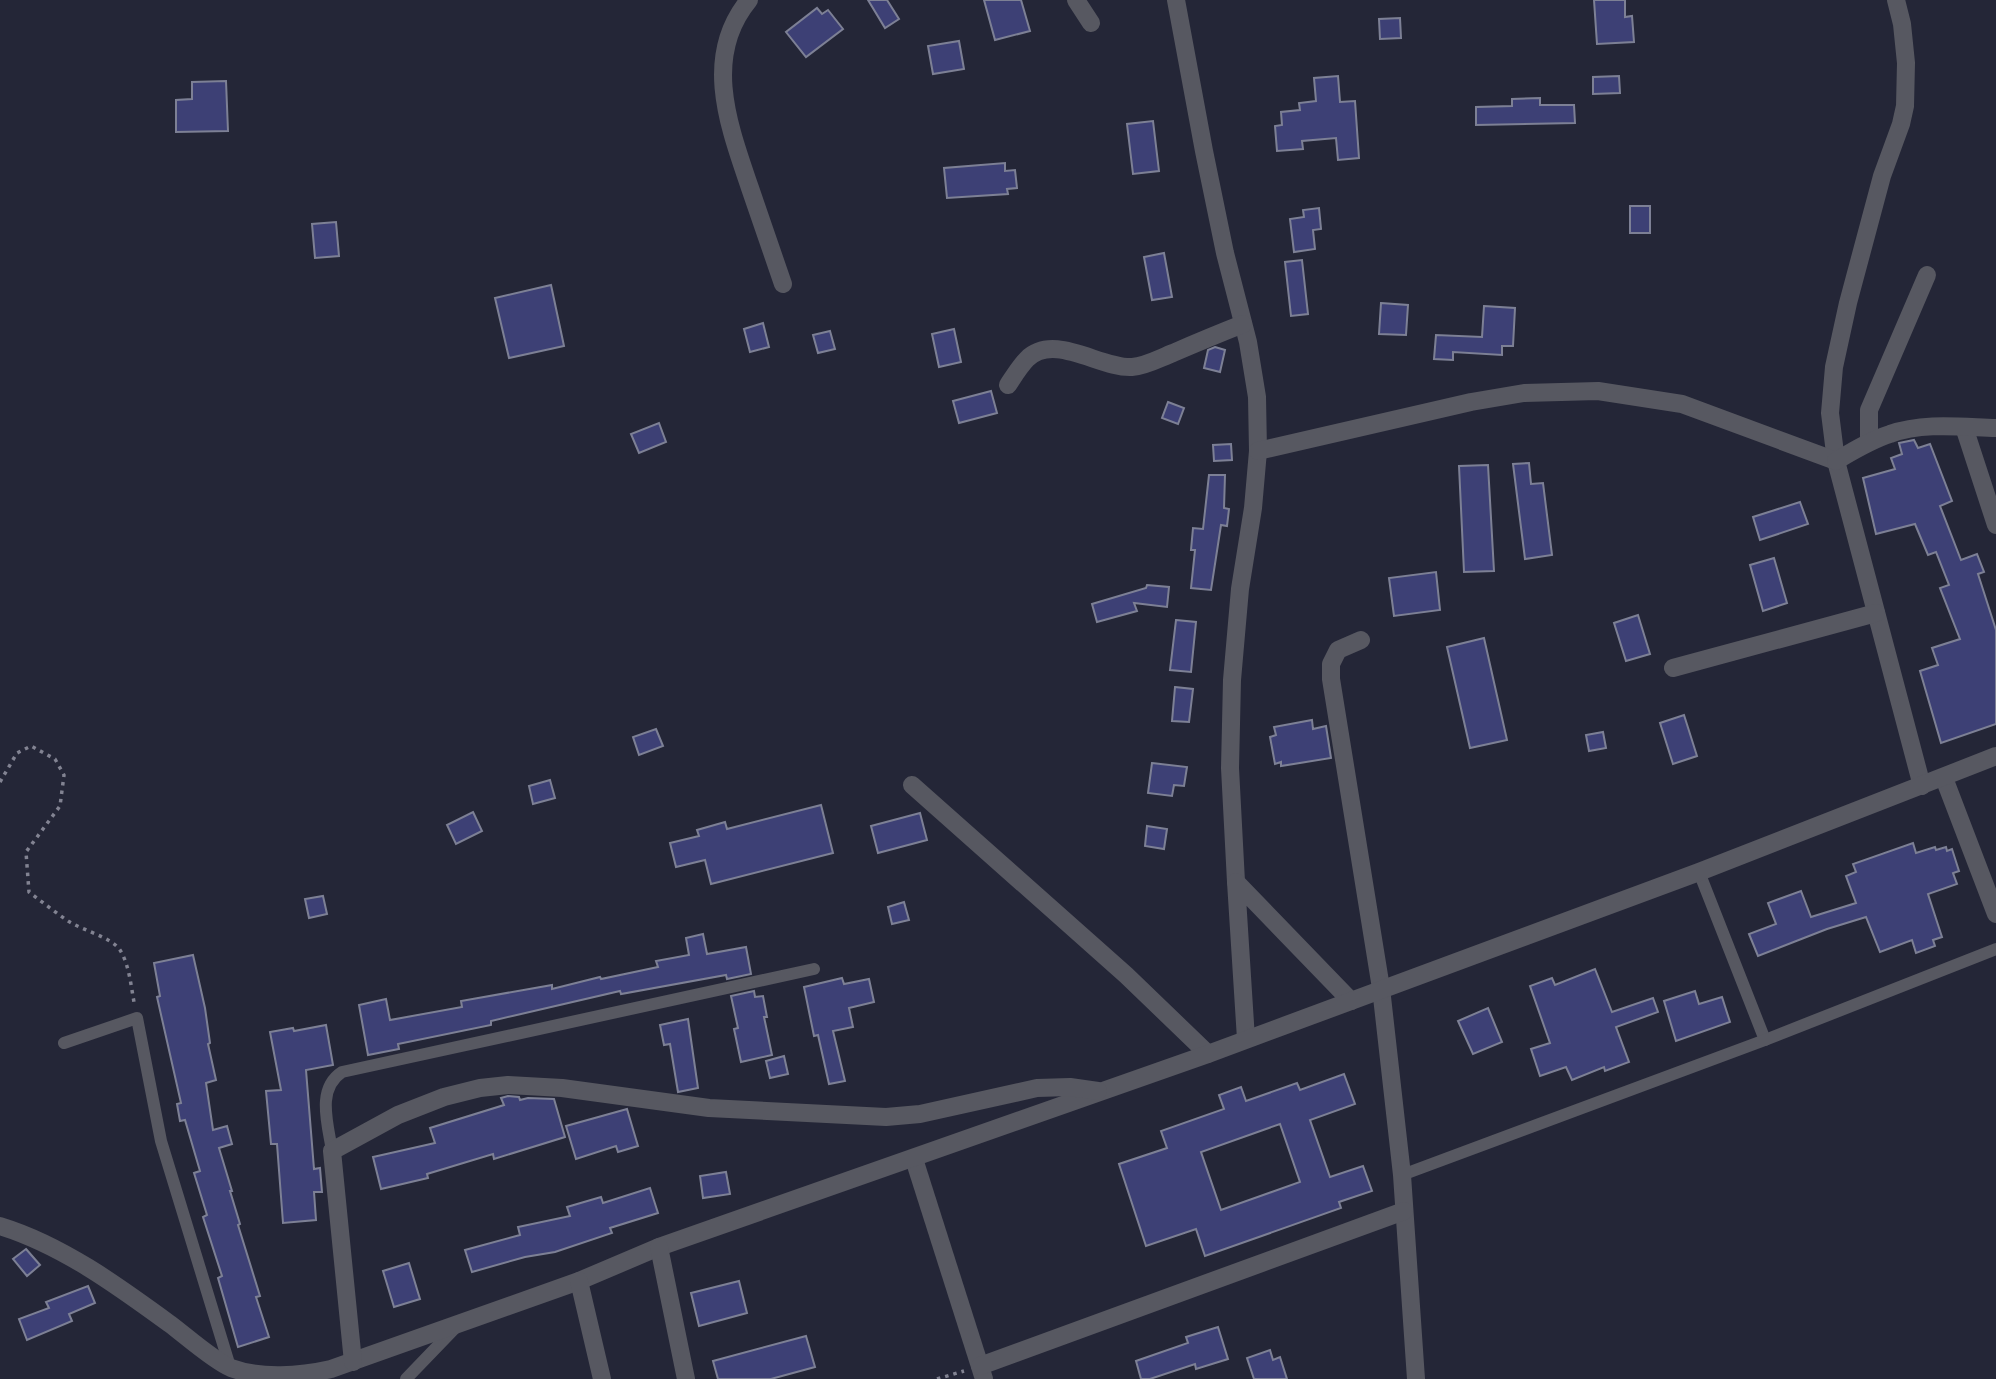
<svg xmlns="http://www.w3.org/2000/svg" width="1996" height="1379" viewBox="0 0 1996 1379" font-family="Figtree,sans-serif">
  <rect width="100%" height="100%" fill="#242637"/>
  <g fill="#3d4075" stroke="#7d8095" stroke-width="2" fill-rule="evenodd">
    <polygon points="868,0 887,0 899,19 885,28"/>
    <polygon points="984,0 1021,0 1030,31 995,40"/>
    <polygon points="1594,0 1625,0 1625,17 1632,16 1634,42 1597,44"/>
    <polygon points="817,8 822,14 828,10 843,29 806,57 786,32"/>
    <polygon points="1400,18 1401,38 1380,39 1379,19"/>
    <polygon points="959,41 964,69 933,74 928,46"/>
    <polygon points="1338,76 1340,102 1355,101 1359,158 1338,160 1336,138 1302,141 1303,149 1277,151 1275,126 1282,125 1281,112 1300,110 1299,103 1316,101 1314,78"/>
    <polygon points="1619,76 1620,93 1593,94 1593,77"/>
    <polygon points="226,81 228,131 176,132 176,100 192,99 192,82"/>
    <polygon points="1540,98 1540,105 1574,105 1575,123 1476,125 1476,107 1512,106 1512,99"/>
    <polygon points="1153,121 1159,171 1133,174 1127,124"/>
    <polygon points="1005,163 1005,171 1015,170 1017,188 1007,189 1008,194 947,198 944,168"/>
    <rect x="1630" y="206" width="20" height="27"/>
    <polygon points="1319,208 1321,229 1313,230 1315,249 1294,252 1290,219 1304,217 1303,210"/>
    <polygon points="336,222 339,256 315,258 312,224"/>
    <polygon points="1164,253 1172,297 1152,300 1144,257"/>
    <polygon points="1302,260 1308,314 1291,316 1285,262"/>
    <polygon points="551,285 564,346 509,358 495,298"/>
    <polygon points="1381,303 1408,305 1406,335 1379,334"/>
    <polygon points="1484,306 1515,308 1513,346 1502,346 1502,355 1453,352 1453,360 1434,359 1436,335 1482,337"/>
    <polygon points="763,323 769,347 750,352 744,329"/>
    <polygon points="954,329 961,362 939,367 932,334"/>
    <polygon points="830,331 835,349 818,353 813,335"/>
    <polygon points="1215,347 1225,350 1220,372 1204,368 1208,350"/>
    <polygon points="991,391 997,413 959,423 953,401"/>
    <polygon points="1168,402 1184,408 1178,424 1162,418"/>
    <polygon points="659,423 666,442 639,453 631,434"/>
    <polygon points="1914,440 1918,448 1930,444 1952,501 1940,506 1961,560 1977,554 1984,572 1978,574 1996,630 1996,724 1941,743 1920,671 1938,665 1932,648 1960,639 1940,588 1949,585 1936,552 1928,555 1915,524 1876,534 1863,478 1895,469 1891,458 1902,454 1899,443"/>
    <polygon points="1231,444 1232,460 1214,461 1213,445"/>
    <polygon points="1529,463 1531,484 1543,483 1552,555 1525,559 1513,464"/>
    <polygon points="1488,465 1494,571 1464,572 1459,466"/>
    <polygon points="1209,475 1225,475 1224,508 1229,509 1227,526 1221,525 1211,590 1191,588 1195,550 1191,550 1193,528 1203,529"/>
    <polygon points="1800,502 1808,524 1760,540 1753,517"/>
    <polygon points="1774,558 1787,603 1763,611 1750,565"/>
    <polygon points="1436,572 1440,610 1394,616 1389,578"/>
    <polygon points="1147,585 1169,587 1167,607 1134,603 1137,611 1097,622 1092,604 1146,588"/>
    <polygon points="1638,615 1650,654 1626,661 1614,623"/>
    <polygon points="1176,620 1196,622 1191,672 1170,670"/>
    <polygon points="1484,638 1507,740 1470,748 1447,647"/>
    <polygon points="1175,687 1193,689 1189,722 1172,721"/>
    <polygon points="1684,715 1697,756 1673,764 1660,723"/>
    <polygon points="1312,720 1313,729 1326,726 1331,758 1281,766 1281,762 1275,764 1270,737 1276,735 1274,727"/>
    <polygon points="656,729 663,746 639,755 633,737"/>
    <polygon points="1603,732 1606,748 1589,751 1586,735"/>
    <polygon points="1152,763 1187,767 1184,786 1174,785 1172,796 1148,793"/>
    <polygon points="550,780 555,798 533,804 529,786"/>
    <polygon points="821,805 833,853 711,884 705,860 676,867 670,843 699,836 697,830 725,822 727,829"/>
    <polygon points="473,812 482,831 456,844 447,825"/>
    <polygon points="920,813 927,840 878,853 871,826"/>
    <polygon points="1147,826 1167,829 1164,849 1145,846"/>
    <polygon points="1913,843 1916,853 1935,847 1936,850 1946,847 1947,851 1952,849 1959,871 1953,873 1957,884 1928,894 1942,937 1933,940 1935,946 1916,953 1912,940 1880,952 1866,917 1827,929 1758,956 1749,934 1776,924 1768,903 1801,891 1811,917 1856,903 1846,876 1856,872 1853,864"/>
    <polygon points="323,896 327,914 309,918 305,899"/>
    <polygon points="904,902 909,920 892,924 888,907"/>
    <polygon points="703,934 707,954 746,947 751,974 727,979 726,975 621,994 620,991 491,1021 491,1025 398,1044 399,1049 368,1055 359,1005 386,999 390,1020 462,1007 461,1001 552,985 552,989 600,977 601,979 658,967 656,961 689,955 686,938"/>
    <polygon points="193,955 205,1008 210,1043 208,1044 216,1080 206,1083 213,1130 227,1126 232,1144 219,1148 232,1191 230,1191 240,1224 238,1225 260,1296 256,1297 269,1337 238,1347 218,1278 222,1276 203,1217 207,1215 194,1173 200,1171 185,1120 180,1121 177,1104 181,1103 157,997 160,996 154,963"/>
    <polygon points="1595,969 1612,1012 1653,998 1658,1012 1616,1027 1629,1062 1605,1071 1604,1067 1572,1080 1566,1067 1540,1076 1531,1049 1550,1043 1530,986 1552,978 1555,985"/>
    <polygon points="842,978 844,984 869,979 874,1002 849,1008 853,1027 833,1031 845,1081 829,1084 818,1035 814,1036 804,987"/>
    <polygon points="754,991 755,997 763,996 767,1017 764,1017 772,1055 741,1062 734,1029 738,1028 731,996"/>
    <polygon points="1695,991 1699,1004 1722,997 1730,1022 1676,1041 1664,1001"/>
    <polygon points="1488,1008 1502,1042 1473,1054 1458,1021"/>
    <polygon points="688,1019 698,1088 678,1092 670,1044 664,1045 660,1025"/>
    <polygon points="326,1025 333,1065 306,1070 314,1169 320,1168 322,1192 314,1192 316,1220 283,1223 277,1144 271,1144 266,1091 281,1090 270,1032 293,1028 294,1031"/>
    <polygon points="784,1056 788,1074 770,1078 766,1061"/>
    <path d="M1344 1074 1355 1104 1310 1120 1330 1177 1363 1166 1372 1191 1339 1202 1341 1208 1205 1256 1196 1229 1146 1246 1119 1164 1167 1148 1161 1131 1224 1109 1219 1095 1241 1087 1246 1101 1297 1083 1300 1090ZM1280 1124 1300 1182 1221 1210 1201 1152Z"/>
    <polygon points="508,1096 519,1097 520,1100 528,1098 554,1099 565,1137 494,1159 493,1154 427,1174 428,1178 381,1189 373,1157 435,1143 430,1128 504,1105 501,1098"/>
    <polygon points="627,1109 638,1146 618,1152 616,1146 576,1159 566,1126"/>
    <polygon points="726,1172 730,1194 703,1198 700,1176"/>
    <polygon points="650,1188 658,1213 610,1228 612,1233 555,1252 525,1257 472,1272 465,1250 520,1235 518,1227 570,1216 567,1207 601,1197 603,1203"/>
    <polygon points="26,1249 40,1265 27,1276 13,1259"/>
    <polygon points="409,1263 420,1299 394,1307 383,1271"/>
    <polygon points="739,1281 747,1313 699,1326 691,1293"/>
    <polygon points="88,1286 95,1303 69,1314 72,1321 27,1340 19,1319 49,1308 46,1302"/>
    <polygon points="1218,1327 1228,1359 1196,1369 1195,1364 1150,1379 1141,1379 1136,1361 1188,1343 1186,1337"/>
    <polygon points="806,1336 815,1367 771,1379 718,1379 713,1361"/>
    <polygon points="1270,1350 1273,1360 1280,1357 1287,1379 1254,1379 1247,1358"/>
  </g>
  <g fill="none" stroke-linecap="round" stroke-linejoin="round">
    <g stroke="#828392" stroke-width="3.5" stroke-dasharray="3.5 5" stroke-linecap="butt">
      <path d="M0 782 17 753 31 746 55 759 64 775 60 806 26 852 29 892C42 902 55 912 68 921 84 931 111 937 120 950 129 964 131 986 134 1002"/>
      <polyline points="937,1379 964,1371"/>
    </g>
    <g stroke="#575861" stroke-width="12">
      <polyline points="1699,872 1765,1040"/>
      <polyline points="64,1043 137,1018 161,1141 231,1370"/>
      <path d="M332 1151C328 1124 316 1089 342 1072L814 969"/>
      <polyline points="1402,1175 1765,1040 1996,949"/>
      <polyline points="406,1379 456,1327"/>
    </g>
    <g stroke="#575861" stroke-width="18">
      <path d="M749 0C702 57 729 126 750 188 761 220 772 252 783 284"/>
      <polyline points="1076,0 1091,23"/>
      <polyline points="1176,0 1204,151 1225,253 1248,342 1257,397 1258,451 1253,508 1240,589 1232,680 1230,768 1236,882"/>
      <polyline points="1896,0 1902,24 1906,63 1905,106 1901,124 1882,176 1848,303 1834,367 1830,413 1836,461 1922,786"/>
      <path d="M1008 385C1014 376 1020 366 1027 359 1054 332 1101 369 1132 367 1146 366 1160 358 1173 353 1196 343 1220 333 1243 324"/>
      <polyline points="1964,427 1996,525"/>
      <polyline points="1869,442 1869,410 1927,275"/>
      <polyline points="1258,451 1471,402 1524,393 1598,391 1682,404 1836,461"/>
      <path d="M1836 461C1853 451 1871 440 1890 434 1923 422 1962 427 1996 428"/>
      <polyline points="1361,640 1338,650 1331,664 1331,679 1381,988 1402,1175 1416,1379"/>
      <polyline points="1673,668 1876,613"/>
      <polyline points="1944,778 1996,914"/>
      <polyline points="912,785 1126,975 1208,1054"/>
      <polyline points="1246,1039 1236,882 1351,1001"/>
      <polyline points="914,1159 984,1379"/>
      <path d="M0 1226C62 1245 118 1286 170 1324 186 1336 214 1361 231 1368 261 1379 300 1376 331 1369L579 1281 659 1247 1208 1054 1699 872 1996 756"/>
      <polyline points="659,1247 686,1379"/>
      <polyline points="579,1281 602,1379"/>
      <polyline points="353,1362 332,1151 398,1115 444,1097 480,1088 508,1085 562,1088 709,1108 886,1117 920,1114 1037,1088 1070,1087 1098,1091"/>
      <polyline points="980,1366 1404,1211"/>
    </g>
  </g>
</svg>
